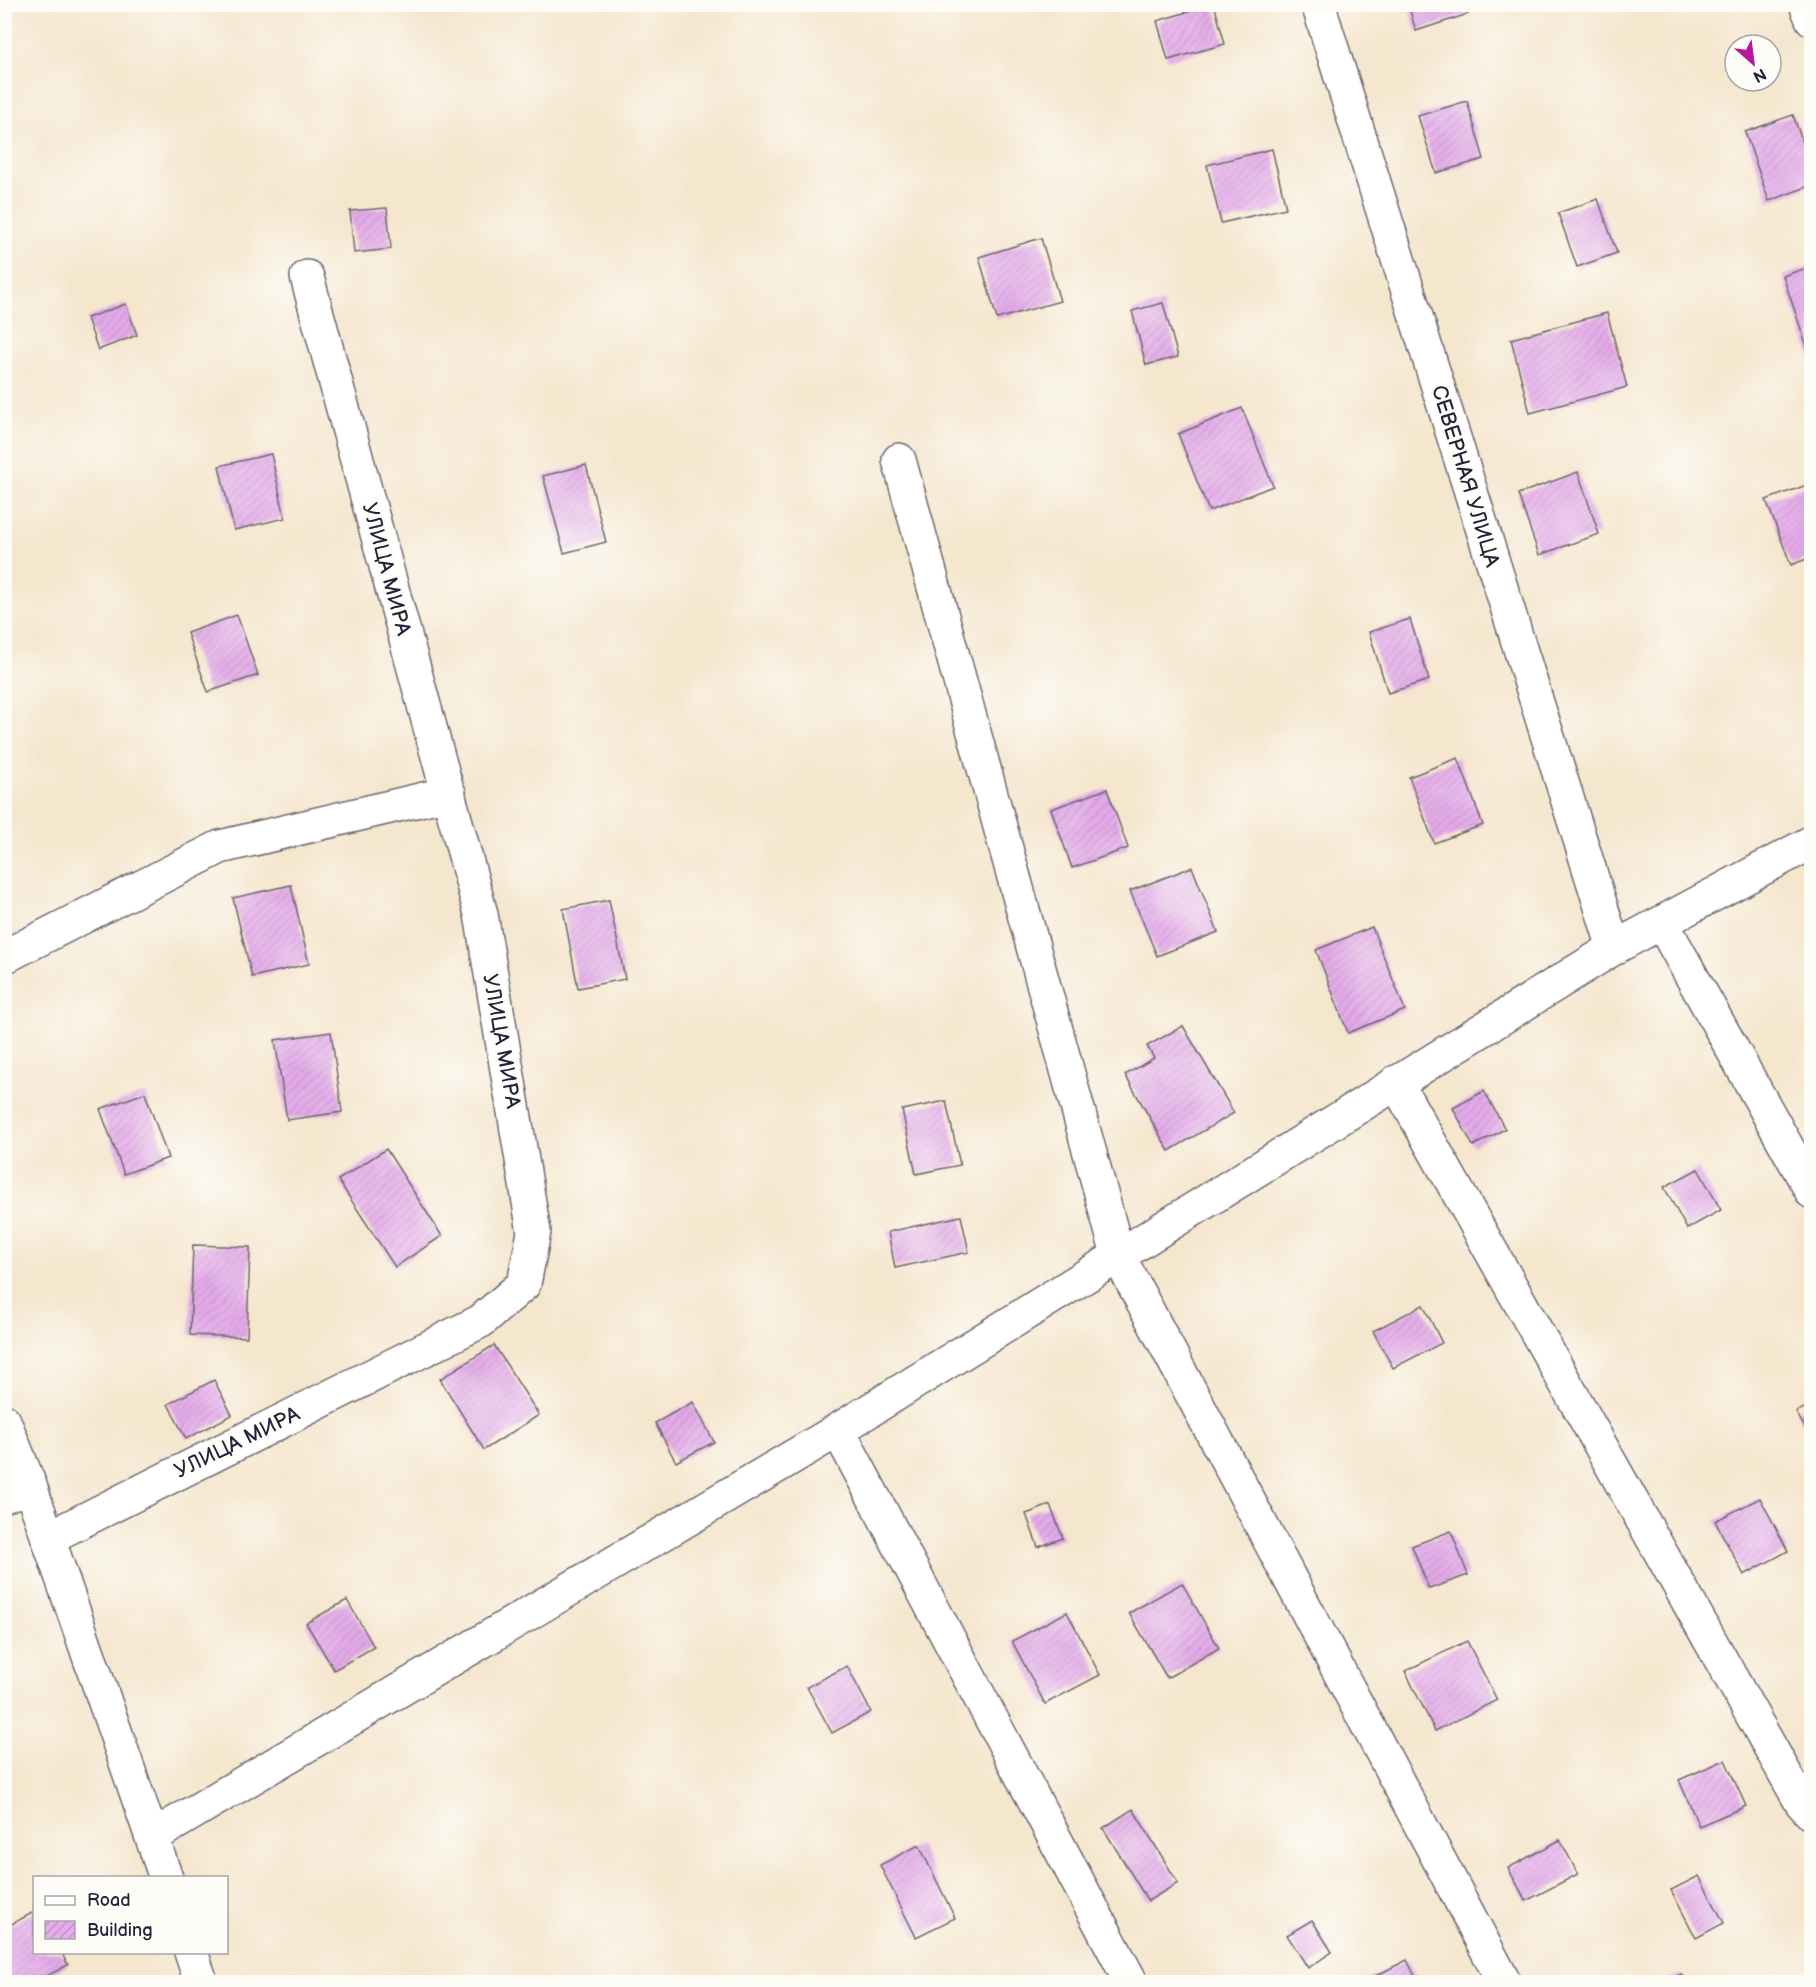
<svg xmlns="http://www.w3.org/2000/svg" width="1816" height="1987" viewBox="0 0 1816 1987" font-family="'Balsamiq Sans',sans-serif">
  <defs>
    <pattern id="building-hatch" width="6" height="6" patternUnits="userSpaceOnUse" patternTransform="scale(1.5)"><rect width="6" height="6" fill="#e4aae9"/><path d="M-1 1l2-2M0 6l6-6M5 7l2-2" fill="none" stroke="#c392c9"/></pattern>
  </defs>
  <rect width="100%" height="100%" fill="#fdfcf7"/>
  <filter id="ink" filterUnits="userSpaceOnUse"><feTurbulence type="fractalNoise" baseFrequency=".0167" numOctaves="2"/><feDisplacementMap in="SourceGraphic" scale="12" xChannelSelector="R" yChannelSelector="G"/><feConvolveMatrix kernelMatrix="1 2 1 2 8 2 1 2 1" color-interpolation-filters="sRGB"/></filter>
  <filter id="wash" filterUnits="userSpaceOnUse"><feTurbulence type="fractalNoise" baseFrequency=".008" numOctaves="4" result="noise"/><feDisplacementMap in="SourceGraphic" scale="24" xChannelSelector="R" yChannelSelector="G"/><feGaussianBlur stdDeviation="1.35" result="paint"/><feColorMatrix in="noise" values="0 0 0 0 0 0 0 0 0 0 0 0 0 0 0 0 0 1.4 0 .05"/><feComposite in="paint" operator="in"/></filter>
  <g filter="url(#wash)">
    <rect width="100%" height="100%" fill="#f5e6ce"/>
    <g id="blocks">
      <g fill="url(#building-hatch)">
        <polygon points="1214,4 1225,44 1168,60 1157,21"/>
        <polygon points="1408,4 1465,4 1468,14 1416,31"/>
        <polygon points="1467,101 1484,159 1436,173 1418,116"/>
        <polygon points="1793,115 1812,168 1812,185 1769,201 1745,132"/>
        <polygon points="1272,149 1286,208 1221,223 1207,165"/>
        <polygon points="1598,199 1617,253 1577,267 1558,213"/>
        <polygon points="387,208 391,249 354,253 350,211"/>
        <polygon points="1041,238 1060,301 997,319 979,257"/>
        <polygon points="1812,266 1812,359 1811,359 1783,276"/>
        <polygon points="1163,303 1178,357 1146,365 1132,311"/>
        <polygon points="126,304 137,335 98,350 87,318"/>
        <polygon points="1607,313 1627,387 1530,413 1511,339"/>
        <polygon points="1242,408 1273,486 1209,511 1178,434"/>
        <polygon points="271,454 285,518 234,530 219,466"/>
        <polygon points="586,465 606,542 564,553 543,476"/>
        <polygon points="1578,472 1599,534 1539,555 1518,494"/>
        <polygon points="1812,483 1812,557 1791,565 1766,500"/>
        <polygon points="237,615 258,675 208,692 187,633"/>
        <polygon points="1410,619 1429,680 1388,693 1369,632"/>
        <polygon points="1458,758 1483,825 1434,843 1409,777"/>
        <polygon points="1107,789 1128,848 1072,868 1051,809"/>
        <polygon points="1192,867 1218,932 1157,956 1130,891"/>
        <polygon points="291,885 309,964 252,977 233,898"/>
        <polygon points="609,900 625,979 578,988 563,909"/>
        <polygon points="1372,927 1405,1010 1348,1033 1316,950"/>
        <polygon points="1183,1026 1234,1113 1169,1151 1125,1075 1154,1058 1147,1046"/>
        <polygon points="331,1032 342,1112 287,1120 275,1040"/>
        <polygon points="1484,1091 1505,1129 1473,1146 1453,1108"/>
        <polygon points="145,1093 168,1158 124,1174 100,1109"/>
        <polygon points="946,1101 960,1165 916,1174 902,1110"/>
        <polygon points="386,1149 442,1236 395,1267 338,1180"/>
        <polygon points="1698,1169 1721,1210 1687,1229 1664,1187"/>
        <polygon points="961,1216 969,1252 895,1268 888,1232"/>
        <polygon points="193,1245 250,1247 247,1337 190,1335"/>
        <polygon points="1423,1305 1442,1343 1393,1368 1373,1331"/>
        <polygon points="494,1345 539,1415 484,1450 440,1379"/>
        <polygon points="214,1380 232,1415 186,1439 168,1404"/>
        <polygon points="693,1402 714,1442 676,1462 655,1423"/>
        <polygon points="1812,1404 1812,1440 1796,1412"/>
        <polygon points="1760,1498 1788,1551 1744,1575 1715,1521"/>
        <polygon points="1050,1505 1063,1538 1038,1547 1026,1514"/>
        <polygon points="1451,1531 1468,1575 1429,1589 1412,1546"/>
        <polygon points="1182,1583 1219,1648 1167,1678 1129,1613"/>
        <polygon points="347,1600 374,1647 334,1670 306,1623"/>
        <polygon points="1067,1612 1100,1675 1045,1704 1012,1641"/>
        <polygon points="1467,1641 1497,1700 1435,1731 1405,1671"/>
        <polygon points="847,1666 871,1712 832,1733 807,1687"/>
        <polygon points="1725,1760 1746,1806 1699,1826 1679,1780"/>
        <polygon points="1133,1809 1178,1883 1148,1901 1103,1828"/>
        <polygon points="1560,1840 1578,1874 1526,1901 1508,1868"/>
        <polygon points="919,1845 955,1918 916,1937 880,1865"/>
        <polygon points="1699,1876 1724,1923 1696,1938 1671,1890"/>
        <polygon points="34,1912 34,1952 61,1952 68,1965 35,1982 4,1982 4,1928"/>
        <polygon points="1312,1920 1332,1952 1308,1968 1287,1935"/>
        <polygon points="1407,1960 1418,1982 1363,1982"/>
        <polygon points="1681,1974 1686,1982 1665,1982"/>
      </g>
    </g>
  </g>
  <g filter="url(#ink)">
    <use href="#blocks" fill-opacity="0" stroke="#6c676e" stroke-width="1.5"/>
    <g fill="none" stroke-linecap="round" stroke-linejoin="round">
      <g stroke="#6c676e" stroke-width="36">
        <g id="minor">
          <polyline points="1318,4 1614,948"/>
          <polyline points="1806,4 1812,19"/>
          <polyline points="899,460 1118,1255 1504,1982"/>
          <polyline points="1662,923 1812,1192"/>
          <polyline points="4,957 220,847 449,793"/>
          <polyline points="1396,1082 1801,1802 1812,1814"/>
          <polyline points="4,1421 30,1486 166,1878"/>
          <polyline points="838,1430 1131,1982"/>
          <polyline points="4,1496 30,1486"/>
          <polyline points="48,1538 481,1321 524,1284 534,1232 481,914 307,277"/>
          <polyline points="152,1837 838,1430 1614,948 1812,842"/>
          <polyline points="191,1952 201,1982"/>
        </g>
      </g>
      <use href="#minor" stroke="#fff" stroke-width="33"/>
    </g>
  </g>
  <g text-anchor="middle" stroke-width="6" stroke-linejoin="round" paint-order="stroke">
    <g font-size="21" fill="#22223b" stroke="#fdfcf7">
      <text transform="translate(1466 476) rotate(73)" y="7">СЕВЕРНАЯ УЛИЦА</text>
      <text transform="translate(387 569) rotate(75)" y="7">УЛИЦА МИРА</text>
      <text transform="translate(502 1041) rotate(80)" y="7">УЛИЦА МИРА</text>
      <text transform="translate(237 1442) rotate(-26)" y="7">УЛИЦА МИРА</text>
    </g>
  </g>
  <rect width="1816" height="1987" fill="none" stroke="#fdfcf7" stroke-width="24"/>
  <rect x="33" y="1876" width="195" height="78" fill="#fdfcf7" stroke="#a5a5ac" stroke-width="1.5"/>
  <rect x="45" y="1896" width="30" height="9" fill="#ffffff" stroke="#a5a5ac" stroke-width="1.5"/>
  <text x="87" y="1906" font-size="18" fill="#22223b">Road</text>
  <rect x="45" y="1921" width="30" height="18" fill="url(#building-hatch)" stroke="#a5a5ac" stroke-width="1.5"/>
  <text x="87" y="1936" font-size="18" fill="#22223b">Building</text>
  <g transform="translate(1753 63) rotate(152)"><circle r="28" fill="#fdfcf7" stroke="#a5a5ac" stroke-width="1.5"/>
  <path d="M0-4.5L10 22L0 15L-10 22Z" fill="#b5179e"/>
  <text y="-9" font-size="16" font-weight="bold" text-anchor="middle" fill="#22223b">N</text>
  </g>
</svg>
